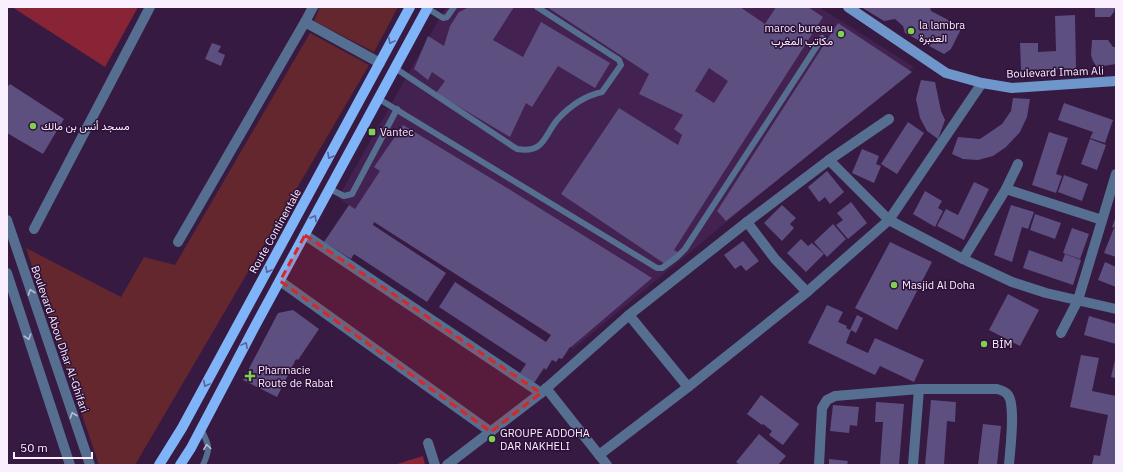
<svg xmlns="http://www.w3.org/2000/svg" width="1123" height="472" viewBox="0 0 1123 472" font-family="'IBM Plex Sans',Vazirmatn,sans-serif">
  <rect width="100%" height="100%" fill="#371a42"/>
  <polygon fill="#432150" points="446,7 819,7 914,67 573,349 338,198"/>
  <g fill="#63272d">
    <polygon points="320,7 398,7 374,52 314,21"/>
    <polygon points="310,33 369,65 135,465 99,465 26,248 121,297 144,257 175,265"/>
  </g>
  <g fill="#882435">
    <polygon points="12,7 138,7 105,67"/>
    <polygon points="423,456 425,465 394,465"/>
  </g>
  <g fill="#5d4f80" fill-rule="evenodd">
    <polygon points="469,7 514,7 493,40 523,57 541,22 610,63 595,88 558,66 532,107 526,103 510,137 436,93 445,81 432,72 428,80 414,69 428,36 444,46 450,26 459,12"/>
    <path d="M547 7H740L765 24 776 7H808L823 17 674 250 680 253 665 264 561 194 619 108 678 145 682 135 674 129 683 115 639 94 649 74ZM709 68 728 81 714 103 695 91Z"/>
    <polygon points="861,7 930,7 931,11 956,24 960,31 951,49 944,54 905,33 903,26 895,19 884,21"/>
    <polygon points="1095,7 1115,7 1114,12 1110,17 1095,17"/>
    <polygon points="1075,15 1076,69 1021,70 1020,43 1038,43 1038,52 1056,51 1055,16"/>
    <polygon points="838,23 912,72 726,221 717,211"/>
    <polygon points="1092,40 1108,40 1113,47 1116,47 1116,64 1097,67 1093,61 1091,55"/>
    <polygon points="212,43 221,46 218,52 225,55 221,66 205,59"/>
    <polygon points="921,80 935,82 941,111 945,120 938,139 927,131 920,118 916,99"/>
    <polygon points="10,84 64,119 43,154 7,133 7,87"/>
    <polygon points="1013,98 1030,99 1027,117 1020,132 1006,147 993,156 978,160 963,159 952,154 958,137 980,139 1002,124 1011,111"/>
    <polygon points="1064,103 1113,120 1105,143 1090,138 1093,132 1058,120"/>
    <polygon points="908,122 924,133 897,174 881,164"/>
    <polygon points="403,125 512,191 652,278 571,347 570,347 562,359 559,358 556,362 552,360 546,370 544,368 534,383 520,373 526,364 439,307 455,282 546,342 551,335 374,222 373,225 446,273 427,302 354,254 351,259 324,242 349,205 355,209 380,171 374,167"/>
    <polygon points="1049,132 1068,138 1056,174 1062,176 1056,193 1032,185"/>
    <polygon points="1090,139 1106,145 1097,170 1081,164"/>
    <polygon points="862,149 879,156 876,164 881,166 874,183 852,173"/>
    <polygon points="827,171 844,192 830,204 825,197 819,202 808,187"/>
    <polygon points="1064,175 1088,184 1082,201 1058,192"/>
    <polygon points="974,182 989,189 964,240 937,226 946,209 958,215"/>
    <polygon points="925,191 942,201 938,208 943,211 935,227 913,214"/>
    <polygon points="851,202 867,223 848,239 836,225 843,220 837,213"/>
    <polygon points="782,205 796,218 790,224 794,228 782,241 764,223"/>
    <polygon points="1011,205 1034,212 1028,229 1022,227 1012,262 994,255"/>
    <polygon points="1035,214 1061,223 1055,239 1030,230"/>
    <polygon points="1116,216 1116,228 1112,227"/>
    <polygon points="833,224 846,239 827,257 814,242"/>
    <polygon points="1072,228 1089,234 1080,259 1063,253"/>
    <polygon points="1114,228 1116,229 1116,257 1104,253"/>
    <polygon points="801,239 808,246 812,243 824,254 806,272 787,253"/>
    <polygon points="743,241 759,261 746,271 741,265 735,269 724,255"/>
    <polygon points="890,242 932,262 897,330 855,308"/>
    <polygon points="1029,250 1062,262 1065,254 1081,260 1073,285 1023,268"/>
    <polygon points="1105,262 1116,267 1116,287 1098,280"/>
    <polygon points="1008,294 1039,310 1020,346 989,330"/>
    <polygon points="827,305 843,312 838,322 847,326 846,328 850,330 857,315 863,318 856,333 851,330 846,343 868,353 875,338 924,360 914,382 880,366 875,375 808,343"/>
    <polygon points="293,310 319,329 298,360 296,359 277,397 243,380 278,313"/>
    <polygon points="1089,316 1116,324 1116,344 1084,335"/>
    <polygon points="1081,355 1099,358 1092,391 1116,396 1116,465 1092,465 1094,455 1100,456 1108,415 1070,407"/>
    <polygon points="1115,360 1116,360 1116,378 1111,377"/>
    <polygon points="761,395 799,424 783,445 769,435 772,431 763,424 762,425 747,414"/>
    <polygon points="931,400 956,402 955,422 947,421 944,465 925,465"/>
    <polygon points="876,402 904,404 899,465 880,465 883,422 875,422"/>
    <polygon points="833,405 859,407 857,426 850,425 849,433 830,431"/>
    <polygon points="983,424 1001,426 997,465 978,465"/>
    <polygon points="759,434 786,456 778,465 740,465 736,462"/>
    <polygon points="829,459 848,461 847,465 829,465"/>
  </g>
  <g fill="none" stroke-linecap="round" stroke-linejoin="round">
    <g stroke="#566f90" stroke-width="6">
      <polyline points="427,8 443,18 447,17 454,7"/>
      <path d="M395 68 517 149C545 154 544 135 558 119 570 106 584 96 602 92L621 65 619 60 537 7"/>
      <polyline points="379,99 657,268 662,268 677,257 685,249 822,38"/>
      <polyline points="330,189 344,196 352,194 397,109"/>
      <path d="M201 429C209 445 211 448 203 465"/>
    </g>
    <g stroke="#566f90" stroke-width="10">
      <polyline points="305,22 380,63"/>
      <polyline points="829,160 889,220 963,259 1012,282 1046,293 1116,309"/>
      <polyline points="1006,189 1102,220"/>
      <polyline points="7,220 90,465"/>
      <polyline points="747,222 775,259 807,292"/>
      <polyline points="34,229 150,7"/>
      <polyline points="305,235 541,393"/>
      <polyline points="178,242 305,22 313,7"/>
      <polyline points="963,259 1006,189 1018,164"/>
      <polyline points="7,273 70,465"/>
      <polyline points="280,281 491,432"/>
      <polyline points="629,315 688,387"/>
      <polyline points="1061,333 1078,300 1116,174"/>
      <polyline points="546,388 607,465"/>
      <polyline points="428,443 435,465"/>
      <polyline points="599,455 688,387 807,292 889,220 982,83"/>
      <polyline points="447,465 541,393 629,315 747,222 829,160 889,119"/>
      <path d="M819 465 822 408 827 400 835 396 919 389H997C1001 390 1005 391 1008 395 1016 406 1010 450 1009 465"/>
      <polyline points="913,465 919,389"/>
    </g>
    <polyline stroke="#6e96cb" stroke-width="10" points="848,7 946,73 982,83 1012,88 1116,81"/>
    <g stroke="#80b4f9" stroke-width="10">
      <polyline points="159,465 182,428 410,7"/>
      <polyline points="180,465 191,448 254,328 428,7"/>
    </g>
  </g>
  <defs><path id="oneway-chevron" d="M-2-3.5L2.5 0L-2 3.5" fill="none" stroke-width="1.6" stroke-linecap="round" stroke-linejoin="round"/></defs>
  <g stroke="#566298">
    <use href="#oneway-chevron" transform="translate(391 41) rotate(118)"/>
    <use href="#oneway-chevron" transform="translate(330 156) rotate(119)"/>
    <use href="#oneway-chevron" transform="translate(314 218) rotate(-61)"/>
    <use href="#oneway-chevron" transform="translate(268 270) rotate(118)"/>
    <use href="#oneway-chevron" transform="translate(245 345) rotate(-62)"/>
    <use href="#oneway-chevron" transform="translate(206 384) rotate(118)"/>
  </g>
  <g stroke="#b8bcd3">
    <use href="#oneway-chevron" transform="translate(31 292) rotate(-109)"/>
    <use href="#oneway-chevron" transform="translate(28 337) rotate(72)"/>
    <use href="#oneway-chevron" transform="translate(73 415) rotate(-109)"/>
    <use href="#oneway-chevron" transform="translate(207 447) rotate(-98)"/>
  </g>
  <path fill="#d62828" fill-opacity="0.2" stroke="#d62828" stroke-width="3" stroke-dasharray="8 5" stroke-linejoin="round" d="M305 235 541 393 491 432 280 281Z"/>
  <g fill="#80d051" stroke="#2d1038" stroke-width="1.5">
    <circle cx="911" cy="31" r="4"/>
    <circle cx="841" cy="34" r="4"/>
    <circle cx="33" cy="126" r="4"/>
    <rect x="368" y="128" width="8" height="8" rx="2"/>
    <circle cx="894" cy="285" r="4"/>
    <circle cx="984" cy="344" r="4"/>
    <path d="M248 370h4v4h4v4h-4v4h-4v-4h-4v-4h4z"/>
    <circle cx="492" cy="439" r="4"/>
  </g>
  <g text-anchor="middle" stroke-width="3" stroke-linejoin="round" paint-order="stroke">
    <g font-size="11" fill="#faefff" stroke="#2d1038" text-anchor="start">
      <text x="919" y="29">la lambra<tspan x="919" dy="13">العنبرة</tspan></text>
      <text x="833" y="32" text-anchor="end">maroc bureau<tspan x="833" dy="13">مكاتب المغرب</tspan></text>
      <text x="41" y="130">مسجد أنس بن مالك</text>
      <text x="380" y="136">Vantec</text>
      <text x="902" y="289">Masjid Al Doha</text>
      <text x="992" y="348">BİM</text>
      <text x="258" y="374">Pharmacie<tspan x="258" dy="13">Route de Rabat</tspan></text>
      <text x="500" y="437">GROUPE ADDOHA<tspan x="500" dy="13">DAR NAKHELI</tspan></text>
    </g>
    <g font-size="11" fill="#faefff" stroke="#2d1038">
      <text transform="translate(1055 72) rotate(-2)" y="4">Boulevard Imam Ali</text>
      <text transform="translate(275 231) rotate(-61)" y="4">Route Continentale</text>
      <text transform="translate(60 339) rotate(71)" y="4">Boulevard Abou Dhar Al-Ghifari</text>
    </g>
  </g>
  <rect width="1123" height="472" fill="none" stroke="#faefff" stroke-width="16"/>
  <path d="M14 452v6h78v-6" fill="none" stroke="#faefff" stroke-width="2"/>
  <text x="20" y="452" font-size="12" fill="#faefff" stroke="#2d1038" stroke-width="3" paint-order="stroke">50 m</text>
</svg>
